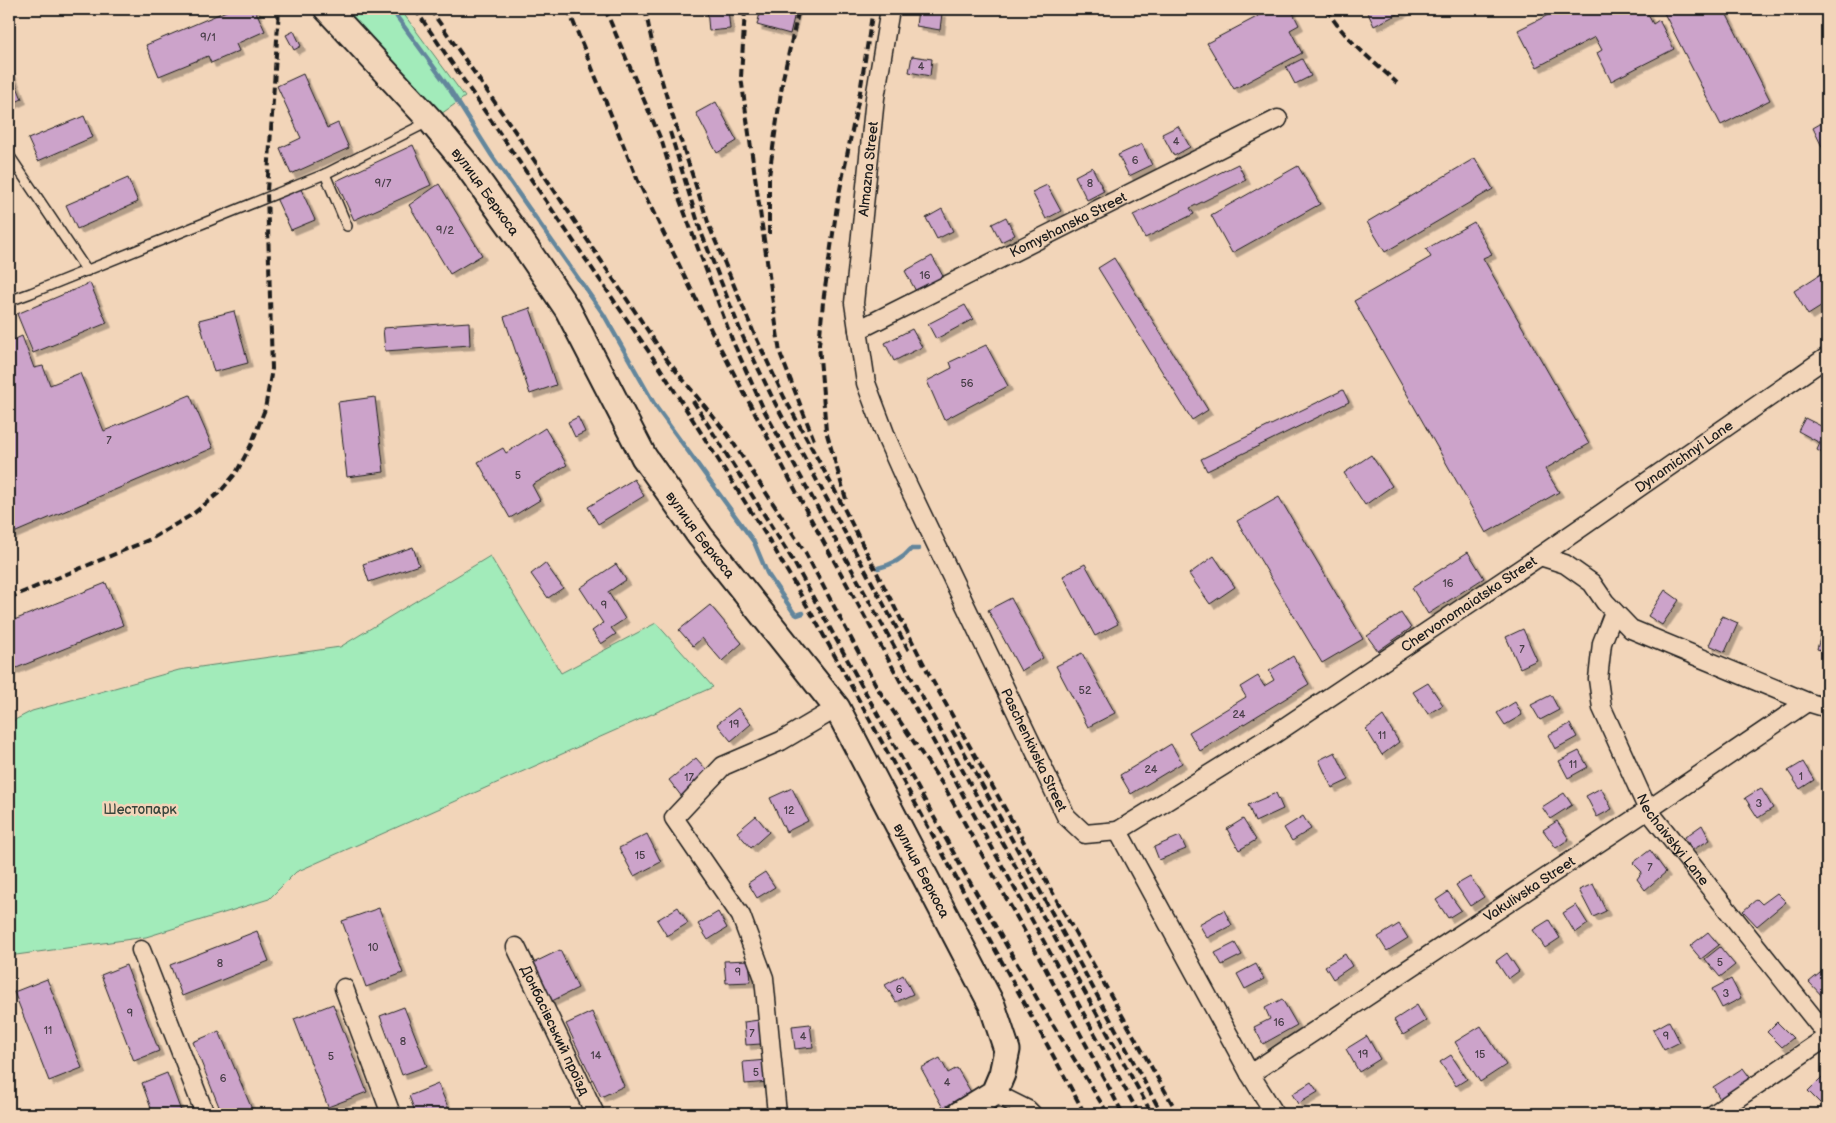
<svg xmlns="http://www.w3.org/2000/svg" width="1836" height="1123" viewBox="0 0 1836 1123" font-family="'Balsamiq Sans',sans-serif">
  <defs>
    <filter id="shadow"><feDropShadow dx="4.5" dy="4.5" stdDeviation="0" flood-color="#0004"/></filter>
  </defs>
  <rect width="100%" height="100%" fill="#f2d5b9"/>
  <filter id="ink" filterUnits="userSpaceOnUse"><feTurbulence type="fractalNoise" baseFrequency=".02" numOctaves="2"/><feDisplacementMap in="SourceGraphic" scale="10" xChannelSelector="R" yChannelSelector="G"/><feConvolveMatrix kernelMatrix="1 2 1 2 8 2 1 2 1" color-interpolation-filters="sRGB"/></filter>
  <g filter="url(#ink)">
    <g fill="#a2ebba" stroke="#5f846b">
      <polygon points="327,9 400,9 465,97 431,121"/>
      <polygon points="490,556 561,673 656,623 713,687 296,872 269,899 146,937 9,956 9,723 32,711 179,670 340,647"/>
    </g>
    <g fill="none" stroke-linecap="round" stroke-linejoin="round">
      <g stroke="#63869c" stroke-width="4.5">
        <polyline points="397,17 447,85 492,156 604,315 656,407 754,542 767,573 794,613 797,615 803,613"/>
        <path d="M878 568C891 565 902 560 911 549H919"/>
      </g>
    </g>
    <g fill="#cca3ca" stroke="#1c1c1c" filter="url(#shadow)">
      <polygon points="231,9 255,9 265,31 236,44 239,51 211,63 208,56 159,76 146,45"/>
      <polygon points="707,9 728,9 730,29 709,31"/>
      <polygon points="761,9 796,9 790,34 757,25"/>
      <polygon points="918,9 942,13 940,30 916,26"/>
      <polygon points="1272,9 1291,9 1299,25 1290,30 1302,53 1234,89 1207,43"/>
      <polygon points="1366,9 1408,9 1374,26"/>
      <polygon points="1560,9 1650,9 1646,11 1653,24 1659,20 1674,49 1611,81 1597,53 1602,50 1595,37 1537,67 1518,30"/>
      <polygon points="1662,9 1724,9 1770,100 1721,125"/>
      <polygon points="294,31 301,46 294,50 286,35"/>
      <polygon points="912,56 932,59 930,76 909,72"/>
      <polygon points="1302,59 1311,76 1295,84 1286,67"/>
      <polygon points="9,67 22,99 9,105"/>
      <polygon points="303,74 327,128 338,123 349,148 291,174 280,148 301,138 277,86"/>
      <polygon points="716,102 737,141 717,153 696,113"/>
      <polygon points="84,116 93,137 38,161 28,139"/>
      <polygon points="1827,120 1827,157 1813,128"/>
      <polygon points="1178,126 1190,147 1174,156 1162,134"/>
      <polygon points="1142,144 1152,165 1129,176 1118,155"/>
      <polygon points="413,145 431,185 354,220 336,181"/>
      <polygon points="1475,158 1493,189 1385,252 1367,222"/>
      <polygon points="1238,164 1246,180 1190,208 1194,214 1145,238 1133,215"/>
      <polygon points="1298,166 1320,204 1232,253 1211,215"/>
      <polygon points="1092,167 1104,191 1087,200 1075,176"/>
      <polygon points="128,178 138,202 77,229 66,205"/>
      <polygon points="439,184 482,255 450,274 409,205"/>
      <polygon points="1047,185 1061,211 1046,219 1032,192"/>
      <polygon points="300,187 315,220 291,230 276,198"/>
      <polygon points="942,209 953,231 937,239 926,218"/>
      <polygon points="1006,217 1015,235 1001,242 992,224"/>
      <polygon points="1474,222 1492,254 1483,258 1589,444 1545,469 1559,492 1486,533 1354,301 1431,257 1426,249"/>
      <polygon points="932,256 945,280 918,295 905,271"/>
      <polygon points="1114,258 1208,410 1192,420 1098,268"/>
      <polygon points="1827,270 1827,303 1808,315 1794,291"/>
      <polygon points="90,283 107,323 33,353 17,314"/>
      <polygon points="965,305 973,319 936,339 928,324"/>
      <polygon points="530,308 556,385 530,394 504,317"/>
      <polygon points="234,311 248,363 214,372 199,320"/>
      <polygon points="469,322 470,345 385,351 383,328"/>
      <polygon points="912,329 922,347 894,361 885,343"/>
      <polygon points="22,336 34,368 43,366 50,385 80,373 104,431 190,395 213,448 9,535 9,342"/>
      <polygon points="986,345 1008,386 944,420 927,381 952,368 950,362"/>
      <polygon points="1343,390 1349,402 1207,471 1201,459"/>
      <polygon points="375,397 384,472 347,477 338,402"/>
      <polygon points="578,417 585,432 575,437 568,422"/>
      <polygon points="1805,418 1827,429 1827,456 1817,450 1820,443 1798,431"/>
      <polygon points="545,428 567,465 532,485 540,500 510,518 478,462 503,448 506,453"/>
      <polygon points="1371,455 1392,486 1365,505 1344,473"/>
      <polygon points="634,479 644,496 598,524 588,507"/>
      <polygon points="1279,497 1363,639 1322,663 1237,521"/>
      <polygon points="413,547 419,565 369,582 363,564"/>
      <polygon points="1468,552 1484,578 1428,614 1412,588"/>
      <polygon points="1214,556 1235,587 1210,604 1189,574"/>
      <polygon points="545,563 563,588 548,598 531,574"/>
      <polygon points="616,564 626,580 608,592 625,619 611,628 616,634 601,644 592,631 603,623 580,588"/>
      <polygon points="1085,564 1118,624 1095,636 1063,576"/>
      <polygon points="106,583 123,625 9,671 9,622"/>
      <polygon points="1665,590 1679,600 1662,625 1648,616"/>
      <polygon points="1011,598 1043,658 1021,671 988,610"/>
      <polygon points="710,605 742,643 722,661 702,638 693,646 679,630"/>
      <polygon points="1401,613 1411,628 1378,651 1367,636"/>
      <polygon points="1722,616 1738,623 1725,652 1709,645"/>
      <polygon points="1523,629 1537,660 1520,668 1506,637"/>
      <polygon points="1822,631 1827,633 1827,652 1817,649"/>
      <polygon points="1082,653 1115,713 1088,727 1056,666"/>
      <polygon points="1293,656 1309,684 1200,751 1189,732 1246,697 1240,687 1258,676 1264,686 1274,680 1269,671"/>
      <polygon points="1428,683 1443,705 1428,714 1413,692"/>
      <polygon points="1551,695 1559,710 1540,720 1531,705"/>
      <polygon points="1515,702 1522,715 1505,725 1497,713"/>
      <polygon points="738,708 751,724 731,741 717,724"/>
      <polygon points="1383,716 1399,742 1382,755 1366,729"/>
      <polygon points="1570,724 1577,737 1555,749 1548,735"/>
      <polygon points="1171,744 1182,763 1131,794 1120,775"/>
      <polygon points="1579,751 1588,767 1568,778 1559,761"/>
      <polygon points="1335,752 1349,780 1332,788 1319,760"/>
      <polygon points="696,758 710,774 682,797 669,780"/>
      <polygon points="1803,762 1814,780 1800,789 1788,771"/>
      <polygon points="792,788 808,821 786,832 770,798"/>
      <polygon points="1601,788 1612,809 1597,817 1586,796"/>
      <polygon points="1761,788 1773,808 1758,818 1745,798"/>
      <polygon points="1276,793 1283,809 1255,822 1248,805"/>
      <polygon points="1564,793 1572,805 1550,819 1542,807"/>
      <polygon points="756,816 769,832 751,848 737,832"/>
      <polygon points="1303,816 1311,829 1292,841 1284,828"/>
      <polygon points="1243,819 1256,840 1239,850 1227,829"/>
      <polygon points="1557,821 1569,839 1556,848 1543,830"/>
      <polygon points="1702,825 1710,840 1692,850 1685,837"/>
      <polygon points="647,834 661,862 634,876 619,848"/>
      <polygon points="1180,836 1186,849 1159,860 1154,847"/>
      <polygon points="1650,850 1666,872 1645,890 1637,879 1642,872 1633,863"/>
      <polygon points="765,872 775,887 757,898 748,883"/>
      <polygon points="1470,877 1484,897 1470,906 1456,885"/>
      <polygon points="1593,884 1606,911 1593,917 1579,890"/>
      <polygon points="1448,892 1461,910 1448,918 1436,900"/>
      <polygon points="1777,893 1786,902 1757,926 1743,911 1757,899 1762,904"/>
      <polygon points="1576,905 1588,924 1575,933 1563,913"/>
      <polygon points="678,907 688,923 667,936 657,920"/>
      <polygon points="379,908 403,973 366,987 342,921"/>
      <polygon points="1224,910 1232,925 1207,938 1199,924"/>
      <polygon points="718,912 727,928 708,940 698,924"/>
      <polygon points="1549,920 1560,938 1545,948 1533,930"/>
      <polygon points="1399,924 1408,938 1387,951 1378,937"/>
      <polygon points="257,931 269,961 182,996 170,965"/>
      <polygon points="1708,932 1719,945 1701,959 1690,946"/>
      <polygon points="1235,943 1242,955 1222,965 1215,953"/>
      <polygon points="1720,947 1735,965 1720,977 1705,959"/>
      <polygon points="560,950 578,988 548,1003 529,965"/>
      <polygon points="1507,953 1519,971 1508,979 1496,961"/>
      <polygon points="1345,954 1352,966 1333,979 1325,966"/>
      <polygon points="749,960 751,982 726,983 724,961"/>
      <polygon points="1256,964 1264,979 1245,989 1237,974"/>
      <polygon points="126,965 159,1051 134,1061 101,975"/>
      <polygon points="1825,969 1827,971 1827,997 1825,999 1809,982"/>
      <polygon points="903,975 913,994 896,1002 885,985"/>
      <polygon points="47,979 82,1068 49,1081 14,992"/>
      <polygon points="1731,979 1741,998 1722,1008 1712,989"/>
      <polygon points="1282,999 1297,1025 1263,1044 1254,1027 1270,1019 1265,1008"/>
      <polygon points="333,1004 367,1092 328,1107 294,1019"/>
      <polygon points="1417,1005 1426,1021 1403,1035 1394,1020"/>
      <polygon points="404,1007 427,1066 402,1075 380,1016"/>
      <polygon points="592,1012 624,1086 601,1097 566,1024"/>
      <polygon points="759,1020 761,1044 746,1045 744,1022"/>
      <polygon points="1669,1021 1680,1042 1664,1050 1653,1030"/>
      <polygon points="1777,1022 1793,1038 1782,1047 1767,1032"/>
      <polygon points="810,1024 813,1047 795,1049 792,1026"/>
      <polygon points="1481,1026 1506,1065 1480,1082 1455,1042"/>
      <polygon points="219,1031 254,1114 222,1114 193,1042"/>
      <polygon points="1367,1036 1380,1059 1359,1072 1346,1049"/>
      <polygon points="1451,1055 1467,1079 1456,1086 1440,1062"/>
      <polygon points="940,1058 948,1073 957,1068 971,1092 943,1108 921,1068"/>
      <polygon points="767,1060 769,1082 745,1084 743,1062"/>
      <polygon points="1743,1068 1754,1083 1723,1104 1713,1087"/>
      <polygon points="1827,1072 1827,1100 1822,1105 1808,1091"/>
      <polygon points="167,1073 182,1114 153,1114 142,1083"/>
      <polygon points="1311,1082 1318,1092 1298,1104 1292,1094"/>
      <polygon points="438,1084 451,1114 416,1114 409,1096"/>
    </g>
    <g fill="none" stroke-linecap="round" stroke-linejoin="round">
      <g stroke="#1c1c1c" stroke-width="12">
        <g id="lane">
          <polyline points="9,155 87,271"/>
          <polyline points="325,174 347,226"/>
          <polyline points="9,301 31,293 325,174 430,121"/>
        </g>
      </g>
      <g stroke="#1c1c1c" stroke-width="21">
        <g id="street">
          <path id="s1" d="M890 9 875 98 854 303 866 383 887 439 903 475 1066 816 1085 834 1118 831 1250 1074 1275 1114"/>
          <path id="s2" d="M858 330 1278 119"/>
          <path id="s3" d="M1540 556 1827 357"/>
          <path id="s4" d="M1614 612 1602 643 1598 679 1602 708 1648 810 1827 1035"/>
          <path id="s5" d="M1118 831 1276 733 1540 556 1565 564 1592 583 1605 602 1631 629 1807 702 1827 708"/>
          <path id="s6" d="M516 947 595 1114"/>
          <polyline points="141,950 205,1114"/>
          <polyline points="344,988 391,1114"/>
          <path id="s7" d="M1250 1074 1648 810 1807 702"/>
          <polyline points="994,1093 1028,1110 1032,1114"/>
          <polyline points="777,1114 764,978 741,916 674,818 723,766 781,741 837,708"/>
          <polyline points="1714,1114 1827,1037"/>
        </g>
      </g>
      <g stroke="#1c1c1c" stroke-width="29">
        <g id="secondary">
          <path id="s8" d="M327 9 431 121 464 161 520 239 568 310 644 457 700 536 837 708 992 1005 1007 1050 1002 1074 994 1093 960 1114"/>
        </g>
      </g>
      <use href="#lane" stroke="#f2d5b9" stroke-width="9"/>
      <use href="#street" stroke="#f2d5b9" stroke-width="18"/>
      <use href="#secondary" stroke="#f2d5b9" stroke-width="25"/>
      <g stroke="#1c1c1c" stroke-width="4" stroke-dasharray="8 4" stroke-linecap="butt">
        <polyline points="415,9 660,368 771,543 819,627 1085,1114"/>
        <polyline points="430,9 514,130 668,361 728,435 805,552 878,689 945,788 1044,966 1123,1114"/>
        <polyline points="568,9 638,181 713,334 807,512 1139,1114"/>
        <polyline points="605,9 662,142 678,195 733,342 765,412 1152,1114"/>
        <polyline points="645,9 656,61 670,108 710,228 753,331 784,397 834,489 931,678 1178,1114"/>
        <polyline points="745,9 741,77 780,353 814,440"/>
        <path d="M1327 9C1340 35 1375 63 1397 83"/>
        <polyline points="670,132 701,232 743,337 775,403 910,653"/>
        <polyline points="769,234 769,176 783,78 799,9"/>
        <polyline points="693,401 792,559 963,870 1039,1002 1108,1114"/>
        <polyline points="846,499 826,431 819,345 823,302 838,199 860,92 873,9"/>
        <polyline points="9,598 151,539 193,514 220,492 236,473 251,445 265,409 272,369 267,191 279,9"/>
        <polyline points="952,730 1162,1114"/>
      </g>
    </g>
  </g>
  <g text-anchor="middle" stroke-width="5" stroke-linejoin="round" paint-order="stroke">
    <g font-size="11" fill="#483e48">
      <text x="208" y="41">9/1</text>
      <text x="921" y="70">4</text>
      <text x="1176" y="145">4</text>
      <text x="1135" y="164">6</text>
      <text x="383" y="187">9/7</text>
      <text x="1090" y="187">8</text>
      <text x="445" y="234">9/2</text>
      <text x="925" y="279">16</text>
      <text x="967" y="387">56</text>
      <text x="109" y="444">7</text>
      <text x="518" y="479">5</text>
      <text x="1448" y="587">16</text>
      <text x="604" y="609">9</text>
      <text x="1522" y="653">7</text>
      <text x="1085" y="694">52</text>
      <text x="1239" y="718">24</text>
      <text x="734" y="728">19</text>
      <text x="1382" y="739">11</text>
      <text x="1573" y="768">11</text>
      <text x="1151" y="773">24</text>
      <text x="1801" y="780">1</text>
      <text x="689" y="781">17</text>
      <text x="1759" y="807">3</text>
      <text x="789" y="814">12</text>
      <text x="640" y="859">15</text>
      <text x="1650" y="871">7</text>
      <text x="373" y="951">10</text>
      <text x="1720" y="966">5</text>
      <text x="220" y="967">8</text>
      <text x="738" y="976">9</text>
      <text x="899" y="993">6</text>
      <text x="1726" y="997">3</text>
      <text x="130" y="1017">9</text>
      <text x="1279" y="1026">16</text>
      <text x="48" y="1034">11</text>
      <text x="752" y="1037">7</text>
      <text x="803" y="1040">4</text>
      <text x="1666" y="1040">9</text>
      <text x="403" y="1045">8</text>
      <text x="1363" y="1058">19</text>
      <text x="1480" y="1058">15</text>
      <text x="596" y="1059">14</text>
      <text x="331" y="1060">5</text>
      <text x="756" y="1076">5</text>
      <text x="223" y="1082">6</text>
      <text x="947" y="1086">4</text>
    </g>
    <g font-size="14" fill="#1c1c1c" stroke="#f2d5b9">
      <text transform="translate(868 169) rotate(-84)" y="5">Almazna Street</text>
      <text dy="5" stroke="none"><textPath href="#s8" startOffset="242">вулиця Беркоса</textPath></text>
      <text dy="5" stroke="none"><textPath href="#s2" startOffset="235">Komyshanska Street</textPath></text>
      <text dy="5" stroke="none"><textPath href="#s3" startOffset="175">Dynamichnyi Lane</textPath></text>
      <text dy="5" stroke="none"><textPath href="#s8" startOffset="648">вулиця Беркоса</textPath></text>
      <text dy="5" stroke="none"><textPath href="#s5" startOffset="418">Chervonomaiatska Street</textPath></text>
      <text dy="5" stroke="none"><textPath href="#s1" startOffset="781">Paschenkivska Street</textPath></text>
      <text dy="5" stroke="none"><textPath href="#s4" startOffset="249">Nechaivskyi Lane</textPath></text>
      <text dy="5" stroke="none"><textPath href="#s8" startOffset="1052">вулиця Беркоса</textPath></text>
      <text dy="5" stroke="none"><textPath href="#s7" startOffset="335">Vakulivska Street</textPath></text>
      <text dy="5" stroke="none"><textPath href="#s6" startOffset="92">Донбасівський проїзд</textPath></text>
    </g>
    <g font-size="14" fill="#37453c" stroke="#f2d5b9">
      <text x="140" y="814">Шестопарк</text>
    </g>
  </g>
  <rect width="1836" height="1123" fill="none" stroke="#f2d5b9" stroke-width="30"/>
  <rect x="15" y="15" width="1806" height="1093" fill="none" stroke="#1c1c1c" stroke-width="2" filter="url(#ink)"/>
</svg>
